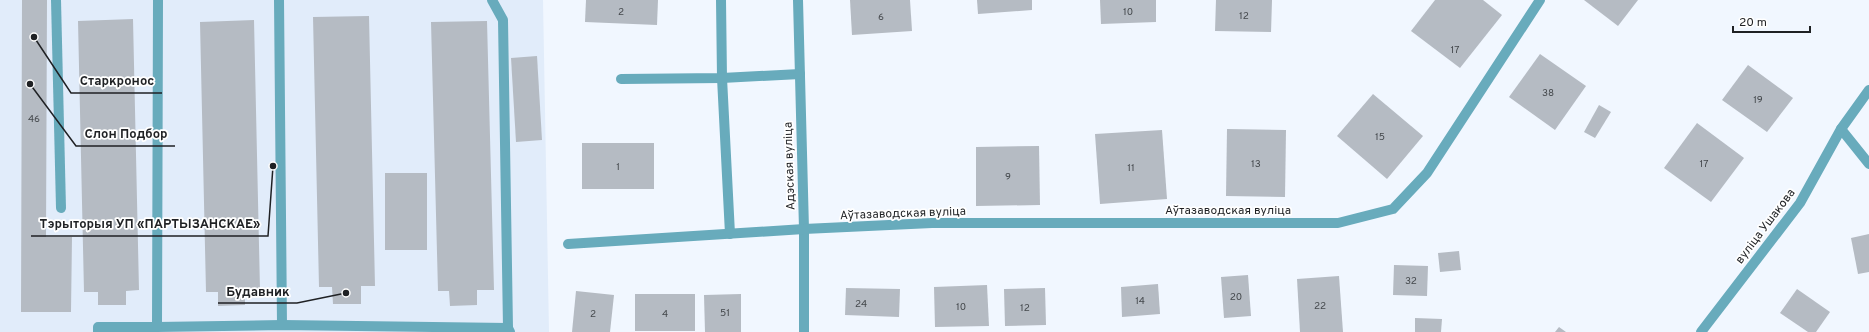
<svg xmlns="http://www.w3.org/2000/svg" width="1869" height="332" viewBox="0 0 1869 332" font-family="Overpass,sans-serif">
  <rect width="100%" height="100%" fill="#f1f7ff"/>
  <polygon fill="#e1ecfa" points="0,0 543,0 549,332 0,332"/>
  <g fill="#b5bbc3">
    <polygon points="22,0 47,0 46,237 72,237 71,312 21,312"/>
    <polygon points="586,0 658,0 657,25 585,22"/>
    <polygon points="850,0 910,0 912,31 852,35"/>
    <polygon points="977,0 1032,0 1032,10 978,14"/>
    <polygon points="1100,0 1156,0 1156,22 1101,24"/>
    <polygon points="1216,0 1272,0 1271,32 1215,31"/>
    <polygon points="1435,0 1483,0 1502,15 1460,68 1411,31"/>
    <polygon points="1584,0 1638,0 1618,26"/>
    <polygon points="369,16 375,286 361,286 361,304 333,304 332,287 319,287 313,17"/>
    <polygon points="133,19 139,290 126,291 126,305 98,305 98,292 84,292 78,21"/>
    <polygon points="254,20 260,290 245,291 245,305 218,306 218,292 206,292 200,22"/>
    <polygon points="487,21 494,290 477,290 477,305 450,306 449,291 438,291 431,22"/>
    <polygon points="1540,54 1586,86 1555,130 1509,97"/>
    <polygon points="537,56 542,140 516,142 511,58"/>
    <polygon points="1748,65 1793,98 1767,132 1722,100"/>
    <polygon points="1373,94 1423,136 1387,179 1337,136"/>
    <polygon points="1599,105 1611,112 1595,138 1584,132"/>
    <polygon points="1697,123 1744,158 1711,202 1664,168"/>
    <polygon points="1227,129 1286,130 1285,197 1226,196"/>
    <polygon points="1162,130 1167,199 1100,204 1095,134"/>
    <rect x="582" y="143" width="72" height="46"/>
    <polygon points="1039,146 1040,205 976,206 976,147"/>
    <rect x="385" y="173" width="42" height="77"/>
    <polygon points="1869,234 1869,272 1858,274 1851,238"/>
    <polygon points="1459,251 1461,270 1440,272 1438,253"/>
    <polygon points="1394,265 1428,266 1427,296 1393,295"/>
    <polygon points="1248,275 1251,316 1224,318 1221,277"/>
    <polygon points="1339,276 1343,332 1300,332 1297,279"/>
    <polygon points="1158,284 1160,314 1122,317 1121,287"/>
    <polygon points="987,285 989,326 935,327 934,287"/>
    <polygon points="846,288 900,289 899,317 845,315"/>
    <polygon points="1045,288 1046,325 1005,326 1004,289"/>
    <polygon points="1797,289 1830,312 1816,332 1808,332 1780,313"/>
    <polygon points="576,291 614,295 610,332 572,332"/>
    <rect x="635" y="294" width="60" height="37"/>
    <polygon points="741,294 741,332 705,332 704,295"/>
    <polygon points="1415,318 1442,319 1441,332 1415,332"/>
    <polygon points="1559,327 1566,332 1555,332"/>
  </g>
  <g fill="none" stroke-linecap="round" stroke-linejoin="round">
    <g stroke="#68abbc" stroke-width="10">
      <polyline points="56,0 61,208"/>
      <polyline points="279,0 282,325"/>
      <polyline points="492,0 503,20 508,328 510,332"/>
      <polyline points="721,0 722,78 730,234"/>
      <polyline points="798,0 804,229 804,332"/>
      <polyline points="621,79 722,78 800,74"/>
      <polyline points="1841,129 1869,164"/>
      <polyline points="568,244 804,229 932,223 1338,223 1393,209 1427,173 1540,0"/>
      <polyline points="157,327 282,325 508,328"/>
      <polyline points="98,332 98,327 157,327 158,0"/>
      <polyline points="1701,332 1800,203 1841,129 1869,90"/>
    </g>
  </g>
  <g text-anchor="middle" stroke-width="3.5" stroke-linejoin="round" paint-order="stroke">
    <g font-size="10" fill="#44484c">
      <text x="621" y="15">2</text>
      <text x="1128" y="15">10</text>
      <text x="1244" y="19">12</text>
      <text x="881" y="20">6</text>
      <text x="1455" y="53">17</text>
      <text x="1548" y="96">38</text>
      <text x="1758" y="103">19</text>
      <text x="34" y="122">46</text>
      <text x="1380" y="140">15</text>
      <text x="1256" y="167">13</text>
      <text x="1704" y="167">17</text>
      <text x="618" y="170">1</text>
      <text x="1131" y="171">11</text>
      <text x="1008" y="180">9</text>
      <text x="1411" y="284">32</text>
      <text x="1236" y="300">20</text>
      <text x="1140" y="304">14</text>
      <text x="861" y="307">24</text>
      <text x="1320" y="309">22</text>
      <text x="961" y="310">10</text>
      <text x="1025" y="311">12</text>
      <text x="725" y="316">51</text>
      <text x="593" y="317">2</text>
      <text x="665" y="317">4</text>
    </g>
    <g font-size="12" fill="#1f2124" stroke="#fff">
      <text transform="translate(789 166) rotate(-92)" y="4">Адэская вуліца</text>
      <text x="1228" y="214">Аўтазаводская вуліца</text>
      <text transform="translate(903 213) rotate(-2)" y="4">Аўтазаводская вуліца</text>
      <text transform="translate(1765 226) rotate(-53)" y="4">вуліца Ушакова</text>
    </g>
  </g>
  <path fill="none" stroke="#1f2124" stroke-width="1.5" d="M34 37L71 93H162M30 84L76 146H175M273 166L268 236H31M346 293L297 303H218"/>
  <g fill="#1f2124" stroke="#fff" stroke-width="1.5">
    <circle cx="34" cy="37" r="4"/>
    <circle cx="30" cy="84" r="4"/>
    <circle cx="273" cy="166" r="4"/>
    <circle cx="346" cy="293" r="4"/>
  </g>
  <g font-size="13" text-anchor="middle" font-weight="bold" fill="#1f2124" stroke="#fff" stroke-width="3.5" stroke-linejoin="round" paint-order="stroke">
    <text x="117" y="85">Старкронос</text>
    <text x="126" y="138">Слон Подбор</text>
    <text x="150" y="228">Тэрыторыя УП «ПАРТЫЗАНСКАЕ»</text>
    <text x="258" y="296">Будавник</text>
  </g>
  <path d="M1733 26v6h77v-6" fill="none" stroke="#1f2124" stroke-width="2"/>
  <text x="1739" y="26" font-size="12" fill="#1f2124" stroke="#ffffff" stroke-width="3" paint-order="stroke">20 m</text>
</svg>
